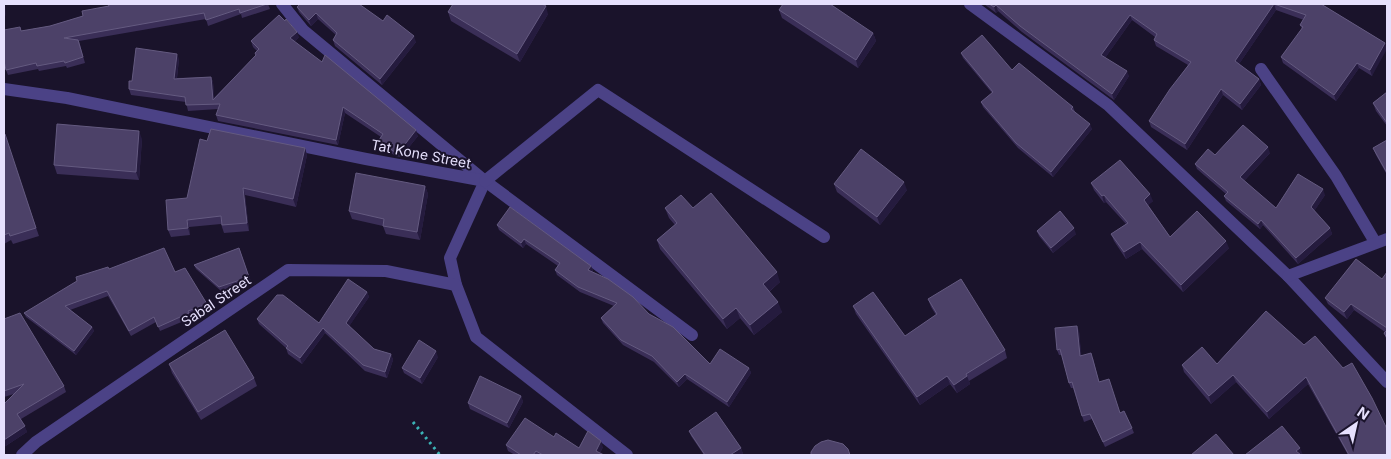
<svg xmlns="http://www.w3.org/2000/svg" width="1391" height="459" viewBox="0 0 1391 459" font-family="Inter,sans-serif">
  <rect width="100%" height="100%" fill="#1a132b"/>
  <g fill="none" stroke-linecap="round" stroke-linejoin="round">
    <polyline stroke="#3bb2b6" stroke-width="3" stroke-dasharray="2.5 4" stroke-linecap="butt" points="413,422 440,455"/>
    <g stroke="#4b4286" stroke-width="12">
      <polyline points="282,4 303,30 485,181 450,258 456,285 476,337 627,455"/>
      <polyline points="970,4 1108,105 1288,276 1387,382"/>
      <polyline points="1261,69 1336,176 1375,242"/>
      <polyline points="4,89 67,98 366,159 485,181 692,335"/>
      <polyline points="485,181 598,90 824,237"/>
      <polyline points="1288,276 1387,239"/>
      <polyline points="22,455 36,442 288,270 386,271 456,285"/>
    </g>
  </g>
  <g fill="#3a2e57">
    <polygon points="108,4 268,4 270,9 242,18 241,14 208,26 206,19 79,41 85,63 67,68 66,66 39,71 38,69 8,75 6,70 21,31 50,26 83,16 109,6"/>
    <polygon points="984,4 1321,4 1385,43 1372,76 1359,68 1336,101 1283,63 1281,57 1302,29 1300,25 1304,20 1276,10 1239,64 1259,79 1261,85 1242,110 1223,95 1187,150 1151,127 1149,121 1188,65 1156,46 1154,40 1155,37 1132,20 1105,58 1129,76 1114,100 1022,32 998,11 996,13"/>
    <polygon points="297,7 383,21 416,42 382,85 335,46 333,40 336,35 318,19 311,26 299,12"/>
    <polygon points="779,10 873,33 876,41 858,68 782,18"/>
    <polygon points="448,12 548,14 520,62 451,21"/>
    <polygon points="299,37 294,42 418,136 401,157 395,156 381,145 379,140 381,137 345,113 338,145 218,121 216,115 218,109 188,111 186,102 131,95 129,89 132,81 179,59 177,78 211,77 213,82 214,98 256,56 255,53 257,51 253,47 251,41"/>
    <polygon points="961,53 1012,70 1073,107 1075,112 1092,129 1053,177 1018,148 983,107 981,102 992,93 963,58"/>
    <polygon points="1387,92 1387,126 1376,111 1373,103"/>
    <polygon points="4,135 39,236 13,244 11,240 4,244"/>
    <polygon points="142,139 139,180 57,174 54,165"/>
    <polygon points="1387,140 1387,175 1376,155 1373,148"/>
    <polygon points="207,141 305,148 307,155 296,207 245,195 249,231 224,233 221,224 189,227 190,235 171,237 168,230 187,198"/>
    <polygon points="1270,153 1244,181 1276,208 1325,195 1314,211 1330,228 1332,234 1298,264 1263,225 1260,229 1226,201 1224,196 1226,194 1197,169 1195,164 1215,155"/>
    <polygon points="1091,183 1153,201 1148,205 1170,237 1229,248 1183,292 1142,249 1126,259 1114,241 1111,234 1126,224 1106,202 1104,203 1094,190"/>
    <polygon points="834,184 907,190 880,225 837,192"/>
    <polygon points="425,186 428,194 420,240 386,234 383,226 352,219 349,211"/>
    <polygon points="665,208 693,208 780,282 769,292 782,312 754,335 740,318 727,329 660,249 657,240 675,225 669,218"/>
    <polygon points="497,225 591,266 593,271 592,272 649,314 710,364 749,368 751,373 729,407 687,379 679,387 654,362 623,345 603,323 601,318 614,306 580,292 557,275 555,270 558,266 526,244 523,248 499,230"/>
    <polygon points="1037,231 1076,234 1053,253 1039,236"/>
    <polygon points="239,248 251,282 221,291 196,269 194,265"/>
    <polygon points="109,269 175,272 207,304 209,308 190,315 191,318 160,331 156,322 131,336 108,296 70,310 92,327 94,331 76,355 26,317 24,313"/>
    <polygon points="1387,272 1387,341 1384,333 1385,332 1354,310 1347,319 1328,304 1325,298 1382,279"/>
    <polygon points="367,292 369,297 349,326 374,349 391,354 393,360 387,378 365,371 325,333 302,364 288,354 286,348 259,324 257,319 319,323"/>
    <polygon points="928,299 1005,350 1007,358 969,381 970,384 957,393 950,384 920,405 856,314 853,306 905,336 936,315 931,307"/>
    <polygon points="1266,311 1387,455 1348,455 1308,384 1269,419 1236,382 1211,404 1184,372 1182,365 1217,364"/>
    <polygon points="4,319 64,386 66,392 21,419 27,432 4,447 4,404 14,394 4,397"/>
    <polygon points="1079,331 1081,355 1093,358 1099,382 1120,413 1132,428 1134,433 1105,447 1092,419 1084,422 1073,388 1071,388 1069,383 1062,355 1059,355 1057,350"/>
    <polygon points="438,357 422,384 404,373 402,368"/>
    <polygon points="169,364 254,378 257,386 201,420 172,373"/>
    <polygon points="521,396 523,402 509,428 470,409 468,403"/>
    <polygon points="689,431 741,448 743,454 741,455 704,455 691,436"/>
    <polygon points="506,445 579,448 603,447 600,453 604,455 515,455 508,451"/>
  </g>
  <g fill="#251b3e">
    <polygon points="4,4 5,4 6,17 4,11"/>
    <polygon points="1274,4 1276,10 1237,67 1235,61"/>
    <polygon points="996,5 998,11 996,13 994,7"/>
    <polygon points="546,6 548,14 520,62 517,54"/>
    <polygon points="316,13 318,19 311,26 309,20"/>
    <polygon points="1130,15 1132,20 1103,61 1101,55"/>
    <polygon points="297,32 299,37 292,44 290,38"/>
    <polygon points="873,33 876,41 858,68 856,60"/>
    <polygon points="414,36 416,42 382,85 380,79"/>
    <polygon points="1385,43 1387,49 1372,76 1370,70"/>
    <polygon points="177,54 179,59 176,84 174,79"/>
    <polygon points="1357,63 1359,68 1336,101 1334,95"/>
    <polygon points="1127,71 1129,76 1114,100 1112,94"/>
    <polygon points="211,77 213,82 215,105 213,100"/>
    <polygon points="1259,79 1261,85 1242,110 1240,104"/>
    <polygon points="1221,89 1223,95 1187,150 1185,144"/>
    <polygon points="343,107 345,113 338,145 336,140"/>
    <polygon points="1090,124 1092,129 1053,177 1051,172"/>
    <polygon points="416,130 418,136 401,157 399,152"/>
    <polygon points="139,131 142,139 139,180 136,172"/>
    <polygon points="1268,147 1270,153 1242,183 1240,177"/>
    <polygon points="305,148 307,155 296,207 293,199"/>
    <polygon points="904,182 907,190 880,225 877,217"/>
    <polygon points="425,186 428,194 420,240 417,232"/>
    <polygon points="243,188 245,195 249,231 247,223"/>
    <polygon points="1323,189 1325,195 1313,213 1311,207"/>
    <polygon points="1150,194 1153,201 1146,207 1144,200"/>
    <polygon points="1104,195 1106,202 1104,203 1102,196"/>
    <polygon points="187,220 189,227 190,235 188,228"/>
    <polygon points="1261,220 1263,225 1260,229 1258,224"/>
    <polygon points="1074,228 1076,234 1053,253 1051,248"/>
    <polygon points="1330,228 1332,234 1298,264 1296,258"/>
    <polygon points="524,239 526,244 523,248 521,243"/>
    <polygon points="1226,241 1229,248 1183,292 1181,285"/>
    <polygon points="1140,242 1142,249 1126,259 1124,252"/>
    <polygon points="591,266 593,271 590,276 588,270"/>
    <polygon points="777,272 780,282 766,294 763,284"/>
    <polygon points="367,292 369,297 348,328 346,323"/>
    <polygon points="778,302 782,312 754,335 750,325"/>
    <polygon points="1351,304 1354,310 1347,319 1344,312"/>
    <polygon points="736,308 740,318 727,329 723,319"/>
    <polygon points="1077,326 1079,331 1082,361 1080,356"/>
    <polygon points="92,327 94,331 76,355 74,351"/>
    <polygon points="323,328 325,333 302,364 300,358"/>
    <polygon points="436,351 438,357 422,384 420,378"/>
    <polygon points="391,354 393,360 387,378 385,372"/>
    <polygon points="749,368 751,373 729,407 727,402"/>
    <polygon points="685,374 687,379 679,387 677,382"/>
    <polygon points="1233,375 1236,382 1211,404 1209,396"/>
    <polygon points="947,376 950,384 920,405 917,397"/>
    <polygon points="967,376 970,384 957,393 954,385"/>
    <polygon points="1306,377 1308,384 1269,419 1267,412"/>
    <polygon points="521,396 523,402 509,428 507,423"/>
    <polygon points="25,426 27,432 4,447 4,440"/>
    <polygon points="601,441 603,447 599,455 596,451"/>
    <polygon points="741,448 743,454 741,455 730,455"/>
    <polygon points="1300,448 1303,455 1298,455 1296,451"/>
  </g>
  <g fill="#4c4168" stroke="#645a80">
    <polygon points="108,4 267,4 240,13 239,9 206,20 204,13 64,38 78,40 83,57 65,63 64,61 37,66 36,63 6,70 4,61 4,30 20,27 21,31 50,26 83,16 82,11 109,6"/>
    <polygon points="300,4 359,4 383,21 387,15 414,36 380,79 333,40 337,33 316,13 309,20 297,7"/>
    <polygon points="453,4 542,4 546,6 517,54 448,12"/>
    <polygon points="783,4 830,4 873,33 856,60 779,10"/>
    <polygon points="989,4 1321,4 1385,43 1370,70 1357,63 1334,95 1281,57 1303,27 1300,25 1306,15 1274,4 1235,61 1259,79 1240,104 1221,89 1185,144 1149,121 1170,89 1191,62 1154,40 1157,34 1130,15 1101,55 1127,71 1112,94 1020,26 996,5 994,7"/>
    <polygon points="279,15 285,21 286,19 297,32 290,38 322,62 325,55 416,130 399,152 393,151 379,140 383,134 343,107 336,140 216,115 220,104 186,105 185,97 129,89 129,81 132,81 136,48 177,54 174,79 211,77 213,100 256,55 255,53 259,49 251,41"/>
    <polygon points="982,35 1012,70 1019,63 1073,107 1071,109 1090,124 1051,172 1016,143 981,102 993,92 961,53"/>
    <polygon points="1387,92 1387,123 1373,103"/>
    <polygon points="57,124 139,131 136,172 54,165"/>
    <polygon points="1243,125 1268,147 1240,177 1276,208 1298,174 1323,189 1311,207 1330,228 1296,258 1261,220 1258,224 1224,196 1228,192 1195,164 1208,149 1215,155"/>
    <polygon points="211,129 305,148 293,199 243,188 247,223 222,225 221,216 187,220 188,228 168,230 166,200 187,198 200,139 207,141"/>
    <polygon points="5,134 36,228 10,236 9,233 4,235 4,135"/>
    <polygon points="1387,140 1387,173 1373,148"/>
    <polygon points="861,149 904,182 877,217 834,184"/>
    <polygon points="1120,160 1150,194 1144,200 1170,237 1197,211 1226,241 1181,285 1140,242 1124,252 1111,234 1128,223 1104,195 1102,196 1091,183"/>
    <polygon points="356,173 425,186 417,232 383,226 384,219 349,211"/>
    <polygon points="711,193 777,272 763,284 778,302 750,325 736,308 723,319 657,240 677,223 665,208 681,195 693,208"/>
    <polygon points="510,207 591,266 588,270 608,279 633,297 649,314 673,327 710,364 720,349 749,368 727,402 685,374 677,382 652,356 621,340 601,318 617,303 578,287 555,270 560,263 524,239 521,243 497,225"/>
    <polygon points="1060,211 1074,228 1051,248 1037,231"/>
    <polygon points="164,248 175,272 185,268 207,304 188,311 189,313 158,327 154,317 129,331 107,291 65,306 92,327 74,351 24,313 77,281 76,277 108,267 109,269"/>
    <polygon points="239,248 249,277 219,287 194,265"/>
    <polygon points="1356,259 1382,279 1387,272 1387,328 1351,304 1344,312 1325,298"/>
    <polygon points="348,279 367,292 346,323 374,349 391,354 385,372 363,365 323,328 300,358 286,348 288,346 257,319 277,295 283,295 319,323"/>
    <polygon points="961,279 1005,350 966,374 967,376 954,385 947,376 917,397 853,306 873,292 905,336 937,314 928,299"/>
    <polygon points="1266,311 1304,345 1315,336 1343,368 1352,363 1372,398 1387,429 1387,455 1349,455 1306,377 1267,412 1233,375 1209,396 1182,365 1202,347 1217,364"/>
    <polygon points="20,313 64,386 17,414 25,426 4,440 4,404 24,384 4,391 4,319"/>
    <polygon points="1077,326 1080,356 1091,353 1099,382 1109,379 1120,413 1124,411 1132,428 1103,442 1090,414 1082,416 1072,382 1069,383 1060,349 1057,350 1055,328"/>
    <polygon points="225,330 254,378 198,412 169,364"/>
    <polygon points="1387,330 1387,338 1384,333"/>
    <polygon points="419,340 436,351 420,378 402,368"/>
    <polygon points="480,376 521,396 507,423 468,403"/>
    <polygon points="716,412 741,448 730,455 705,455 689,431"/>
    <polygon points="525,418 554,437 556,433 579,448 588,431 601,441 596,451 604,455 543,455 536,451 533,455 521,455 506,445"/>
    <polygon points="1282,426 1300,448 1296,451 1301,455 1245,455"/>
    <polygon points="1216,434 1234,455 1191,455"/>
    <polygon points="828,440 843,444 848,449 850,455 811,455 811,452 815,446 821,442"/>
  </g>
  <g text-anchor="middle" stroke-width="4" stroke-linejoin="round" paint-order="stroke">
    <g font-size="14" fill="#e6e0fd" stroke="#1a132b">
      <text transform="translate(421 154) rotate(11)" y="5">Tat Kone Street</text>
      <text transform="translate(216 301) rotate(-34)" y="5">Sabal Street</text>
    </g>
  </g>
  <rect width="1391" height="459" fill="none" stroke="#e6e0fd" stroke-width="10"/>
  <g transform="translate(1356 424) rotate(34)" stroke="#1a132b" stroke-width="4" paint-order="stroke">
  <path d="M0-4L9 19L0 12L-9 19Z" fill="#e6e0fd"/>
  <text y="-8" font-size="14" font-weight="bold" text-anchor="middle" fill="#e6e0fd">N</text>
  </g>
</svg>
